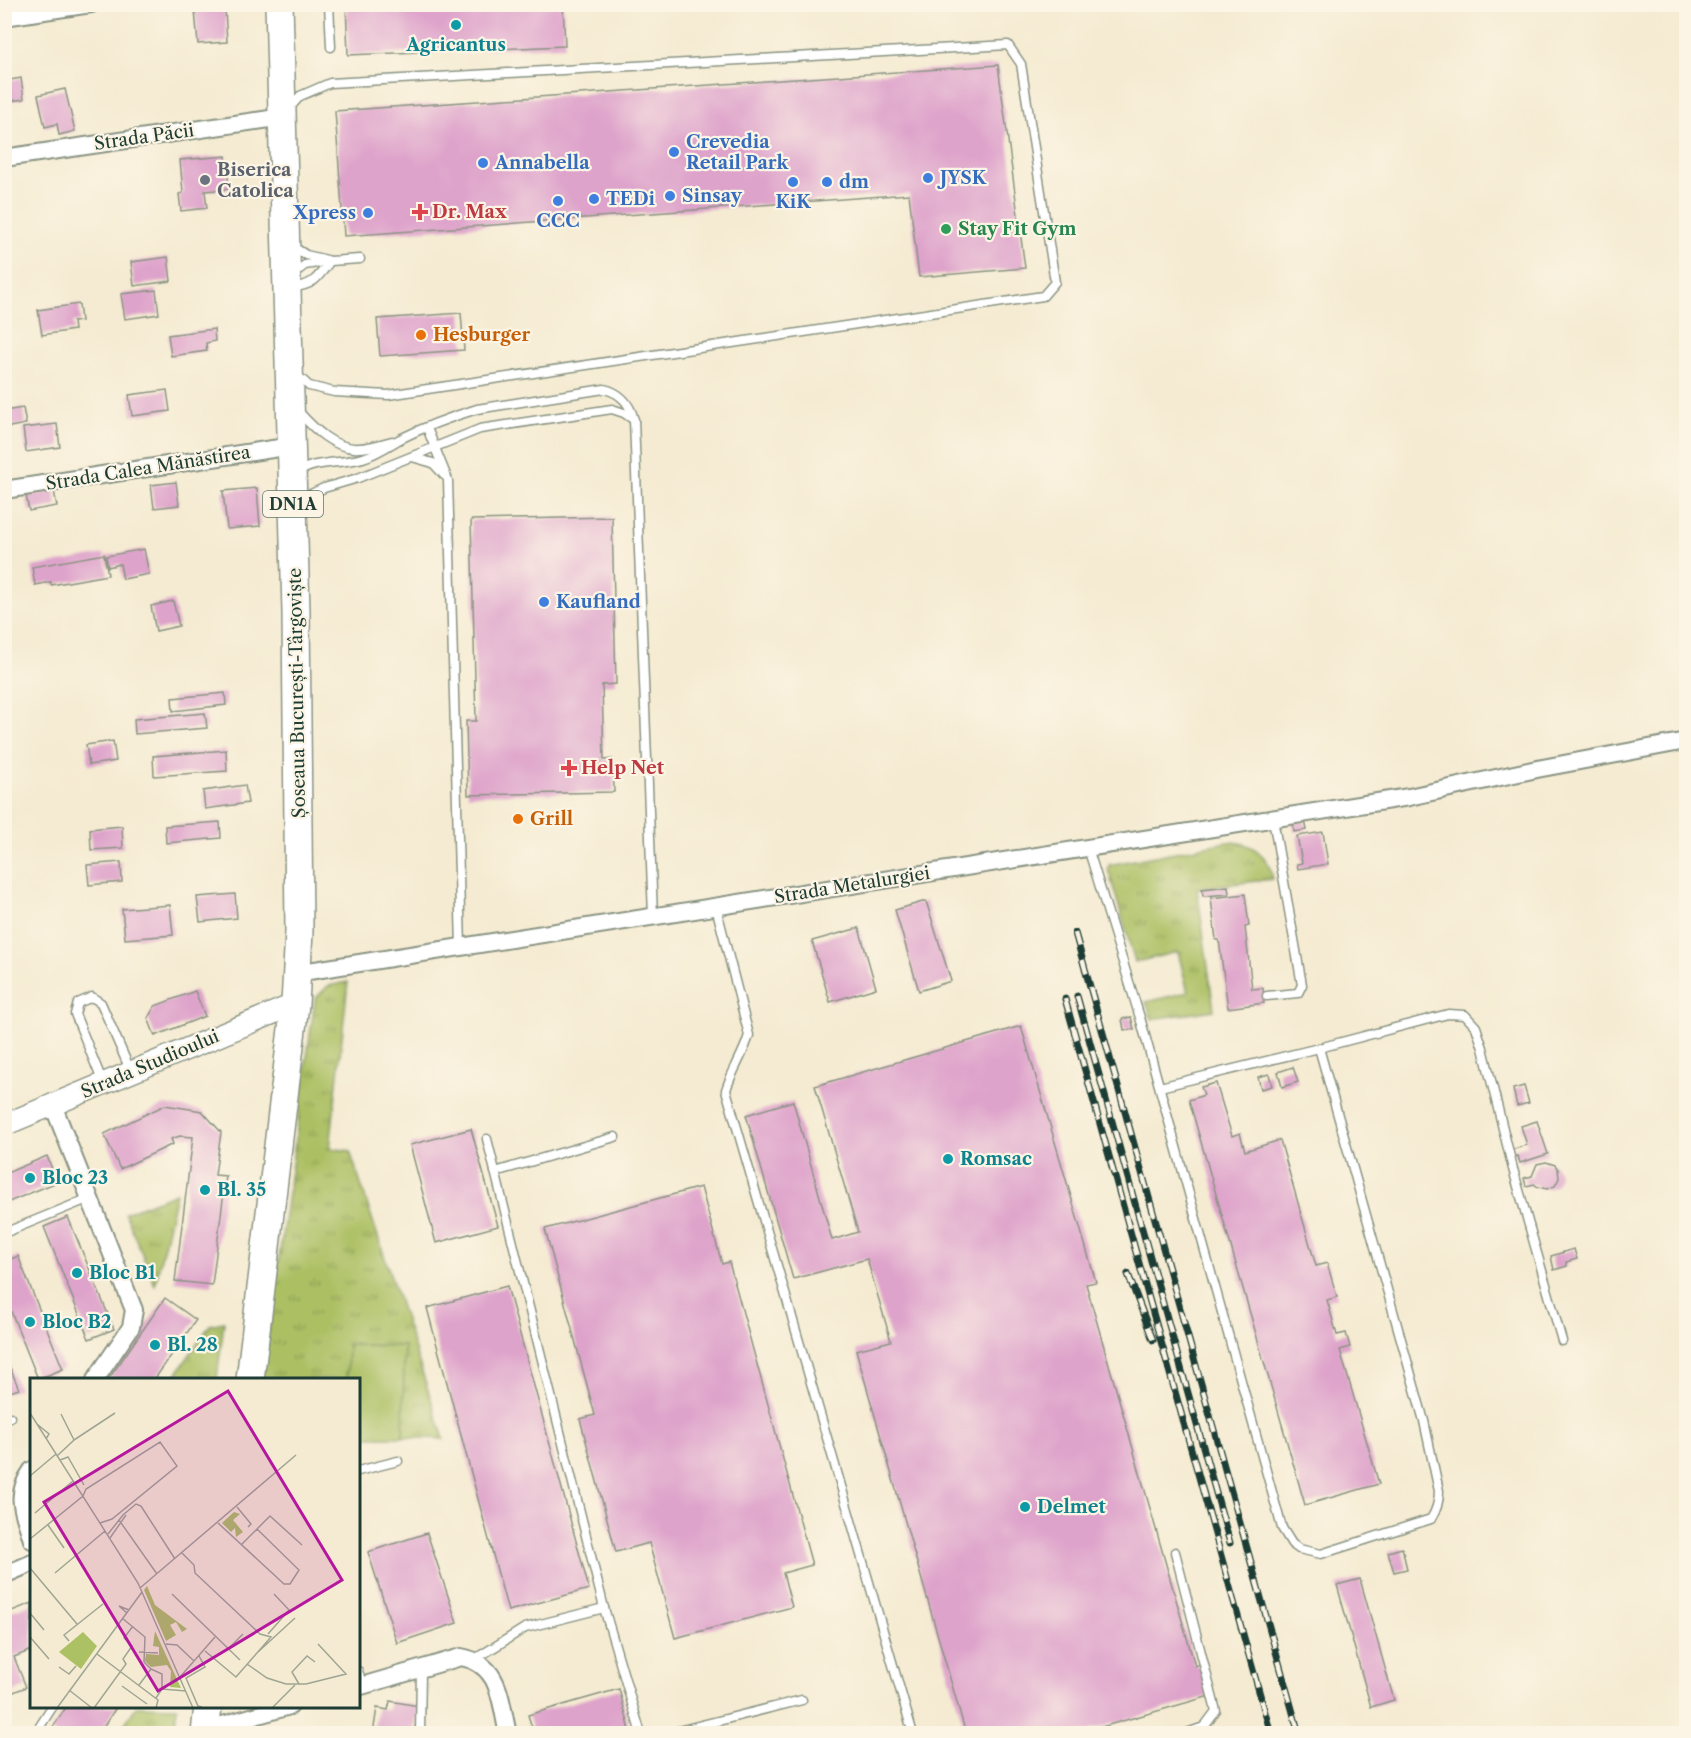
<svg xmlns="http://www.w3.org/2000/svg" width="1691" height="1738" viewBox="0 0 1691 1738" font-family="'Libre Caslon Text',serif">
  <defs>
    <pattern id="grass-tufts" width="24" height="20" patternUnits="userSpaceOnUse" patternTransform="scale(1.5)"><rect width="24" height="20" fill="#acc064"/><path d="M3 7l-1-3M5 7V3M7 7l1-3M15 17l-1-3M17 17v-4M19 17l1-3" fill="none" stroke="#8b9d53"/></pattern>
  </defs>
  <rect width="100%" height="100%" fill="#fcf5e5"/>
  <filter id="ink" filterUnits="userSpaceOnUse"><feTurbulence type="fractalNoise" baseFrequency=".0167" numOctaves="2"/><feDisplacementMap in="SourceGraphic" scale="12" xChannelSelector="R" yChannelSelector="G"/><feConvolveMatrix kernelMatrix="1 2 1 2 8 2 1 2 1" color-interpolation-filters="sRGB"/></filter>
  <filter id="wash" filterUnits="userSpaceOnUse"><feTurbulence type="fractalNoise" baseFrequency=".008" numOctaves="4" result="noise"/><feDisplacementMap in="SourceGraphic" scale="24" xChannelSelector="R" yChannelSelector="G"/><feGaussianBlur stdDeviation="1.35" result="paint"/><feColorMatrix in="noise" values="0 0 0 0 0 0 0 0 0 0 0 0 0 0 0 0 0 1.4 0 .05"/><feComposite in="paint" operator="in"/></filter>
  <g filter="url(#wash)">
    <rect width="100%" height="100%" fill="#f5ebd2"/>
    <g fill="url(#grass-tufts)" stroke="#667e4c" stroke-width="1.5">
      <path d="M1227 842C1251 841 1269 855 1273 879L1197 888 1214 1010 1152 1019 1146 1002 1188 992 1178 952 1135 962 1108 869 1109 865Z"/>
      <polygon points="348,982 330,1148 350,1151 444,1439 403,1437 404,1346 348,1345 347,1379 262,1380 315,999 328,986"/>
      <polygon points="176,1193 155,1285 125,1213"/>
      <polygon points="224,1322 217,1379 173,1379 210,1325"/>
      <polygon points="137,1706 177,1707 174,1733 118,1733"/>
    </g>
    <polygon fill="#acc064" stroke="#667e4c" stroke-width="1.5" points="348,1345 404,1346 403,1437 359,1437 358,1380 347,1379"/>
    <g id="blocks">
      <g fill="#dea3cb">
        <polygon points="346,4 563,4 565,46 348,55"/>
        <polygon points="225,9 227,42 198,44 195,11"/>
        <polygon points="998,65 1025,268 919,277 909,194 344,236 335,111"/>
        <polygon points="21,78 24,99 4,102 4,81"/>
        <polygon points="65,89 75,131 59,135 57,124 45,127 38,95"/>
        <polygon points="226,156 229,189 205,191 207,208 181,211 179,194 183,193 180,160"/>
        <polygon points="168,257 171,281 134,286 131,262"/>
        <polygon points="156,290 159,314 125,319 121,294"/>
        <polygon points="79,304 81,321 73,322 74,330 42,335 38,310"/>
        <polygon points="461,313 464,350 380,356 377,319"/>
        <polygon points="214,329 215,341 206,343 207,351 171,356 168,335"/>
        <polygon points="4,355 7,355 10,375 4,376"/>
        <polygon points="167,390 170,411 132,416 129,395"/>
        <polygon points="23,408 26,424 4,428 4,411"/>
        <polygon points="57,424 60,447 26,452 23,428"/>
        <polygon points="176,482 179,505 154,508 151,485"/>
        <polygon points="257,488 260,526 227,529 223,491"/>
        <polygon points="54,491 57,506 29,511 26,496"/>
        <polygon points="612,517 616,684 602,685 604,760 613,759 614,792 468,795 466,721 476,721 471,520"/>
        <polygon points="144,549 149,574 123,579 120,564 108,567 106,556"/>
        <polygon points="104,554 108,575 51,585 51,582 35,585 32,567"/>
        <polygon points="173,601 179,626 156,631 151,606"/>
        <polygon points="4,623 10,645 4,646"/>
        <polygon points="225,693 226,705 173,711 172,698"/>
        <polygon points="205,713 207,728 135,734 134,719"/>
        <polygon points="113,741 116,761 89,765 86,745"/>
        <polygon points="226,750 227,771 154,776 153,756"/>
        <polygon points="245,785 248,803 205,809 203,791"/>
        <polygon points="1305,821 1307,830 1294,832 1293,823"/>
        <polygon points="220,822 221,838 166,843 165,826"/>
        <polygon points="122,826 123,848 91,850 90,829"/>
        <polygon points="1323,832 1328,864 1298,869 1297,864 1302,863 1297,836"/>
        <polygon points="121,862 122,882 89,885 87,865"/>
        <polygon points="1228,886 1229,894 1203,896 1202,889"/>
        <polygon points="235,894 237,918 200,922 197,897"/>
        <polygon points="1245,894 1249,926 1245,927 1252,989 1263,988 1264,1003 1228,1008 1219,940 1216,940 1211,898"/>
        <polygon points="926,901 951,981 919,991 895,910"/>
        <polygon points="170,905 173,935 125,939 122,909"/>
        <polygon points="859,928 876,988 830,1002 812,941"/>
        <polygon points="195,991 205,1016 155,1036 148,1018 155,1006"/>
        <polygon points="1131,1017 1134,1029 1124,1030 1122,1019"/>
        <polygon points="1021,1026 1096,1282 1086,1284 1195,1666 1201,1664 1210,1696 1077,1734 966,1734 856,1350 891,1341 867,1259 793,1279 746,1115 793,1101 832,1240 858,1232 815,1086"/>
        <polygon points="1293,1067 1298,1082 1282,1087 1278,1072"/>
        <polygon points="1269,1074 1272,1086 1261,1089 1258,1077"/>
        <polygon points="1216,1083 1232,1136 1240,1133 1245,1151 1280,1140 1316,1266 1327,1263 1337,1297 1327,1300 1337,1335 1346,1333 1350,1347 1340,1350 1379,1484 1305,1505 1189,1100 1204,1095 1201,1087"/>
        <polygon points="1524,1086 1529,1103 1517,1106 1513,1089"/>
        <polygon points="165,1105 202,1111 221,1132 215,1175 226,1176 212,1285 175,1281 193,1137 180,1136 171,1139 173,1144 120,1169 104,1134"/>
        <polygon points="1537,1121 1548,1154 1520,1163 1518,1156 1514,1157 1511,1150 1527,1145 1521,1126"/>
        <polygon points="471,1129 498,1226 436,1243 410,1145"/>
        <polygon points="47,1156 57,1182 4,1204 4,1174"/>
        <polygon points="1546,1162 1555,1165 1558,1169 1559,1178 1555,1186 1547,1189 1538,1187 1534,1184 1526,1186 1524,1178 1532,1176 1537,1164"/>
        <polygon points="701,1187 722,1264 729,1262 812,1565 783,1573 792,1607 675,1638 649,1543 616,1552 580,1419 595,1415 545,1229"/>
        <polygon points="68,1217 114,1329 89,1339 44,1227"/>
        <polygon points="1574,1249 1577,1259 1566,1262 1567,1266 1554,1270 1551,1256"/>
        <polygon points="18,1256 63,1369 38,1379 4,1294 4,1262"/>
        <polygon points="507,1286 589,1589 508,1611 427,1308"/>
        <polygon points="165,1298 196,1320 154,1380 108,1380"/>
        <polygon points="8,1363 19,1389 4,1394 4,1364"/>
        <polygon points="427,1533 457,1623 397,1643 368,1552"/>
        <polygon points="1402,1548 1407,1569 1394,1572 1388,1552"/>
        <polygon points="1360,1579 1394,1700 1371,1707 1337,1585"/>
        <polygon points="32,1603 32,1650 14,1657 26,1687 4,1696 4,1614"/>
        <polygon points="619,1689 631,1734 534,1734 528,1715"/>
        <polygon points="390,1701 419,1706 414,1734 373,1734 377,1708 388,1710"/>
        <polygon points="67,1706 117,1706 99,1734 55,1734 51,1730"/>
      </g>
    </g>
  </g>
  <g filter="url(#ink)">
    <use href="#blocks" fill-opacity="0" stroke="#8a9483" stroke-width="1.5"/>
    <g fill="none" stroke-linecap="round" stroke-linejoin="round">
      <g stroke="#8a9483" stroke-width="11">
        <g id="service">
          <polyline points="329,4 331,47"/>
          <polyline points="288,110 300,96 330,83 1008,45 1021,64 1055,282 1043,296 388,395 334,392 309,386 297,375"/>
          <polyline points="292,246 306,255 327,260"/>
          <polyline points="292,275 305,265 330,261 360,259"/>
          <path d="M291 288C314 285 317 279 330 261"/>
          <path d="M298 411C313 428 335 450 359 448 370 448 381 444 392 441"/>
          <polyline points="427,428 448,480 461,947"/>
          <polyline points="412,457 433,463 444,475"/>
          <path d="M297 474C311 460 343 464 363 458 376 454 388 446 400 439 424 427 451 417 477 409L604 389C622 393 630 404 634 420L653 916"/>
          <polyline points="301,506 311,494 324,488 358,478 480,429 612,409 624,413 634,420"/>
          <path d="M1088 848 1141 1021 1282 1528 1292 1544 1299 1549 1321 1554 1431 1519C1437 1510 1439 1502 1439 1491L1424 1421 1319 1048"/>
          <path d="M716 907 749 1035C744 1054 732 1070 726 1090L913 1734"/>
          <polyline points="1267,996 1298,993 1302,985 1273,819"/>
          <polyline points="103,1083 75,1014 78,1003 92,997 101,1003 131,1072"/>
          <polyline points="1160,1087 1319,1048 1448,1014 1465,1015 1476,1027 1483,1048 1513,1169 1562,1341"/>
          <polyline points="487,1139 604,1608 641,1734"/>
          <polyline points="495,1172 615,1137"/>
          <polyline points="4,1233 90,1198"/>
          <polyline points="4,1419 10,1417"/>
          <polyline points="358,1471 398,1461"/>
          <polyline points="1175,1552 1216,1711 1204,1727 1184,1734"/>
          <polyline points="475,1659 525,1628 604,1608"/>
          <polyline points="358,1671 363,1686"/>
          <polyline points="35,1734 53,1706"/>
          <polyline points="420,1734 421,1669"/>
          <polyline points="666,1734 802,1700"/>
        </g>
      </g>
      <g stroke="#8a9483" stroke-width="20">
        <g id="minor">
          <polyline points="4,17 91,4"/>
          <polyline points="4,158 283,117"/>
          <polyline points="4,490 292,446"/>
          <polyline points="296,973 1409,797 1537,769 1686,741"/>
          <polyline points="53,1105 134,1310 131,1327 95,1380"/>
          <path d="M32 1470C13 1497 24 1511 32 1540"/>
          <polyline points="4,1575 32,1563"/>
          <path d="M358 1687 461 1657C501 1664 500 1701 508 1734"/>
          <polyline points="205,1730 290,1706"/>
        </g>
      </g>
      <g stroke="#8a9483" stroke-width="24">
        <polyline id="tertiary" points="4,1125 295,1004"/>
      </g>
      <g stroke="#8a9483" stroke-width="30">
        <g id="primary">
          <polyline points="250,1380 295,1004 299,932 296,612 279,4"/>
          <polyline points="205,1734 208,1706"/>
        </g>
      </g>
      <use href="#service" stroke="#fff" stroke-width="8"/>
      <use href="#minor" stroke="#fff" stroke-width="16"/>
      <use href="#tertiary" stroke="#fff" stroke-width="21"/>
      <use href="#primary" stroke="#fff" stroke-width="27"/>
      <g stroke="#1f3d34" stroke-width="7">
        <g id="rail">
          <polyline points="1075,933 1299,1734"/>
          <polyline points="1077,996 1230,1543"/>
          <polyline points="1065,999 1271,1734"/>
          <polyline points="1128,1274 1153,1340"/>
        </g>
      </g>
      <use href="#rail" stroke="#fcf5e5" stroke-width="4.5" stroke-dasharray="14" stroke-linecap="butt"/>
    </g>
  </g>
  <g fill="#0f9aa8" stroke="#fcf5e5" stroke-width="2">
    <circle cx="456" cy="25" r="6"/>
    <circle cx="948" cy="1159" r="6"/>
    <circle cx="30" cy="1178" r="6"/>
    <circle cx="205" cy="1190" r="6"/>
    <circle cx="77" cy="1273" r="6"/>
    <circle cx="30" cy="1322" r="6"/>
    <circle cx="155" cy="1345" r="6"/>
    <circle cx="1025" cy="1507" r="6"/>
  </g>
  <g fill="#3f7fe0" stroke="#fcf5e5" stroke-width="2">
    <circle cx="674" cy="152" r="6"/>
    <circle cx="483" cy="163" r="6"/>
    <circle cx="928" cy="178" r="6"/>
    <circle cx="793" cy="182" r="6"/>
    <circle cx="827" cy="182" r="6"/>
    <circle cx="670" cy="196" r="6"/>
    <circle cx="594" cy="199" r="6"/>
    <circle cx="558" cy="201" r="6"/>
    <circle cx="368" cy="213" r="6"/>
    <circle cx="544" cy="602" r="6"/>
  </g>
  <circle fill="#6b7280" stroke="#fcf5e5" stroke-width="2" cx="205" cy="180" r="6"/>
  <g fill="#e0444e" stroke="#fcf5e5" stroke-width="2">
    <path d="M417 203h6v6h6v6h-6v6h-6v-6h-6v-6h6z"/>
    <path d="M566 759h6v6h6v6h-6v6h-6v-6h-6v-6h6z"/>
  </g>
  <circle fill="#2e9e5b" stroke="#fcf5e5" stroke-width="2" cx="946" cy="229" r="6"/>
  <g fill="#e8710a" stroke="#fcf5e5" stroke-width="2">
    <circle cx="421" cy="335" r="6"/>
    <circle cx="518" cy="819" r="6"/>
  </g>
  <g text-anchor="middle" stroke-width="4.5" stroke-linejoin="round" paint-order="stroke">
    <rect fill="#fcf5e5" stroke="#617469" stroke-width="1.5" x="263" y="491" width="60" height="26" rx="4.5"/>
    <g font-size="16" font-weight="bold" fill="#1f3d34">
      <text x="293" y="510">DN1A</text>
    </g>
    <g font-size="18" font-weight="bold" fill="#0d838f" stroke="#fcf5e5" text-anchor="start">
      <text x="456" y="51" text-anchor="middle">Agricantus</text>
      <text x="960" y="1165">Romsac</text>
      <text x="42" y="1184">Bloc 23</text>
      <text x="217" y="1196">Bl. 35</text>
      <text x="89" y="1279">Bloc B1</text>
      <text x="42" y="1328">Bloc B2</text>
      <text x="167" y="1351">Bl. 28</text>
      <text x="1037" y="1513">Delmet</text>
    </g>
    <g font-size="18" fill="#1f3d34" stroke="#fcf5e5">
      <text transform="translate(144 137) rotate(-8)" y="6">Strada Păcii</text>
      <text transform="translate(148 468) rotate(-9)" y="6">Strada Calea Mănăstirea</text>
      <text transform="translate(297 693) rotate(-91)" y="6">Șoseaua București-Târgoviște</text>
      <text transform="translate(852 885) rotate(-9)" y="6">Strada Metalurgiei</text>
      <text transform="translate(150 1064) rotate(-23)" y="6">Strada Studioului</text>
    </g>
    <g font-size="18" font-weight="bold" fill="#366cbe" stroke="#fcf5e5" text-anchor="start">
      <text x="686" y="148">Crevedia<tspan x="686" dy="21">Retail Park</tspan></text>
      <text x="495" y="169">Annabella</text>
      <text x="940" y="184">JYSK</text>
      <text x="839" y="188">dm</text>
      <text x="682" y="202">Sinsay</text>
      <text x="606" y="205">TEDi</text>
      <text x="793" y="208" text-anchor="middle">KiK</text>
      <text x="356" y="219" text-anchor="end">Xpress</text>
      <text x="558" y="227" text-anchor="middle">CCC</text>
      <text x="556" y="608">Kaufland</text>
    </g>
    <g font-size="18" font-weight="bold" fill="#5b616d" stroke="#fcf5e5" text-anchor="start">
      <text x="217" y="176">Biserica<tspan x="217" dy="21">Catolica</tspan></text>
    </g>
    <g font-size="18" font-weight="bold" fill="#be3a42" stroke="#fcf5e5" text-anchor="start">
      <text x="432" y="218">Dr. Max</text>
      <text x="581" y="774">Help Net</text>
    </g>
    <g font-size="18" font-weight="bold" fill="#27864d" stroke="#fcf5e5" text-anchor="start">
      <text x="958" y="235">Stay Fit Gym</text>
    </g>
    <g font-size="18" font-weight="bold" fill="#c56008" stroke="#fcf5e5" text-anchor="start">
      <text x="433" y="341">Hesburger</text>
      <text x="530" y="825">Grill</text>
    </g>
  </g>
  <g transform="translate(30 1378)">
    <rect width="330" height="330" fill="#f5ebd2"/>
    <path d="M204 134 210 136 203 142 213 154 206 159 205 150 201 154 192 145ZM117 208 125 227 157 251 152 254 146 244 140 247 146 257 136 263 114 212ZM125 253 151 310 140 309 141 293 137 287 121 289 115 283 116 276 129 277V269L123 268ZM53 254 67 268 51 291 29 274Z" fill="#acc064"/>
    <path fill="none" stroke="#9fa593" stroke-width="1.5" d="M0 35 108 205 163 330M7 46 19 56 16 61M44 62 85 35M27 78 44 62 31 36M30 82 38 79 54 107M0 98 26 76M111 128 145 181M207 129 221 146 218 149M5 135 43 103M89 142 127 196M188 145 254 206H260L269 192 227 151M18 147 34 170M78 156 93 137 106 126 111 128M80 160 96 137M0 161 53 118 56 111 130 64 147 88 82 141 70 145M212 166 240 138 272 167M152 175 164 187 165 195 230 256 241 259 206 299 175 273M0 190 47 246M25 195 75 153M110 210 266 77M142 216 210 282M0 235 14 252M97 235 89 228 99 232M92 240 115 259 114 284 121 291 109 307M238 256 259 232 244 216M0 259 19 281M39 263 34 257 73 226M136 266 147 267 164 283M198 271 213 256M109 274 128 275M228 274 265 240M67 276 128 322 126 330M169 278 175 289 156 300 168 328 172 329M217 286 237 300 256 306H276L316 296 288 266M29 289 39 296 46 288M121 291 132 296V311M150 299 185 259M269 306 262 294 277 278 285 284M92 308 117 326M39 312 62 330M126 320 132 311 156 313M27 330 112 214M64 330 96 286 93 281 102 268 94 260 103 248M242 330 265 307"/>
    <path fill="#b5179e" fill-opacity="0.15" stroke="#b5179e" stroke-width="3" d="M198 13 312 202 128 313 14 124Z"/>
    <rect width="330" height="330" fill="none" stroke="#1f3d34" stroke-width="3"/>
  </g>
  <rect width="1691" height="1738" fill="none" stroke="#fcf5e5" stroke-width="24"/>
</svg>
